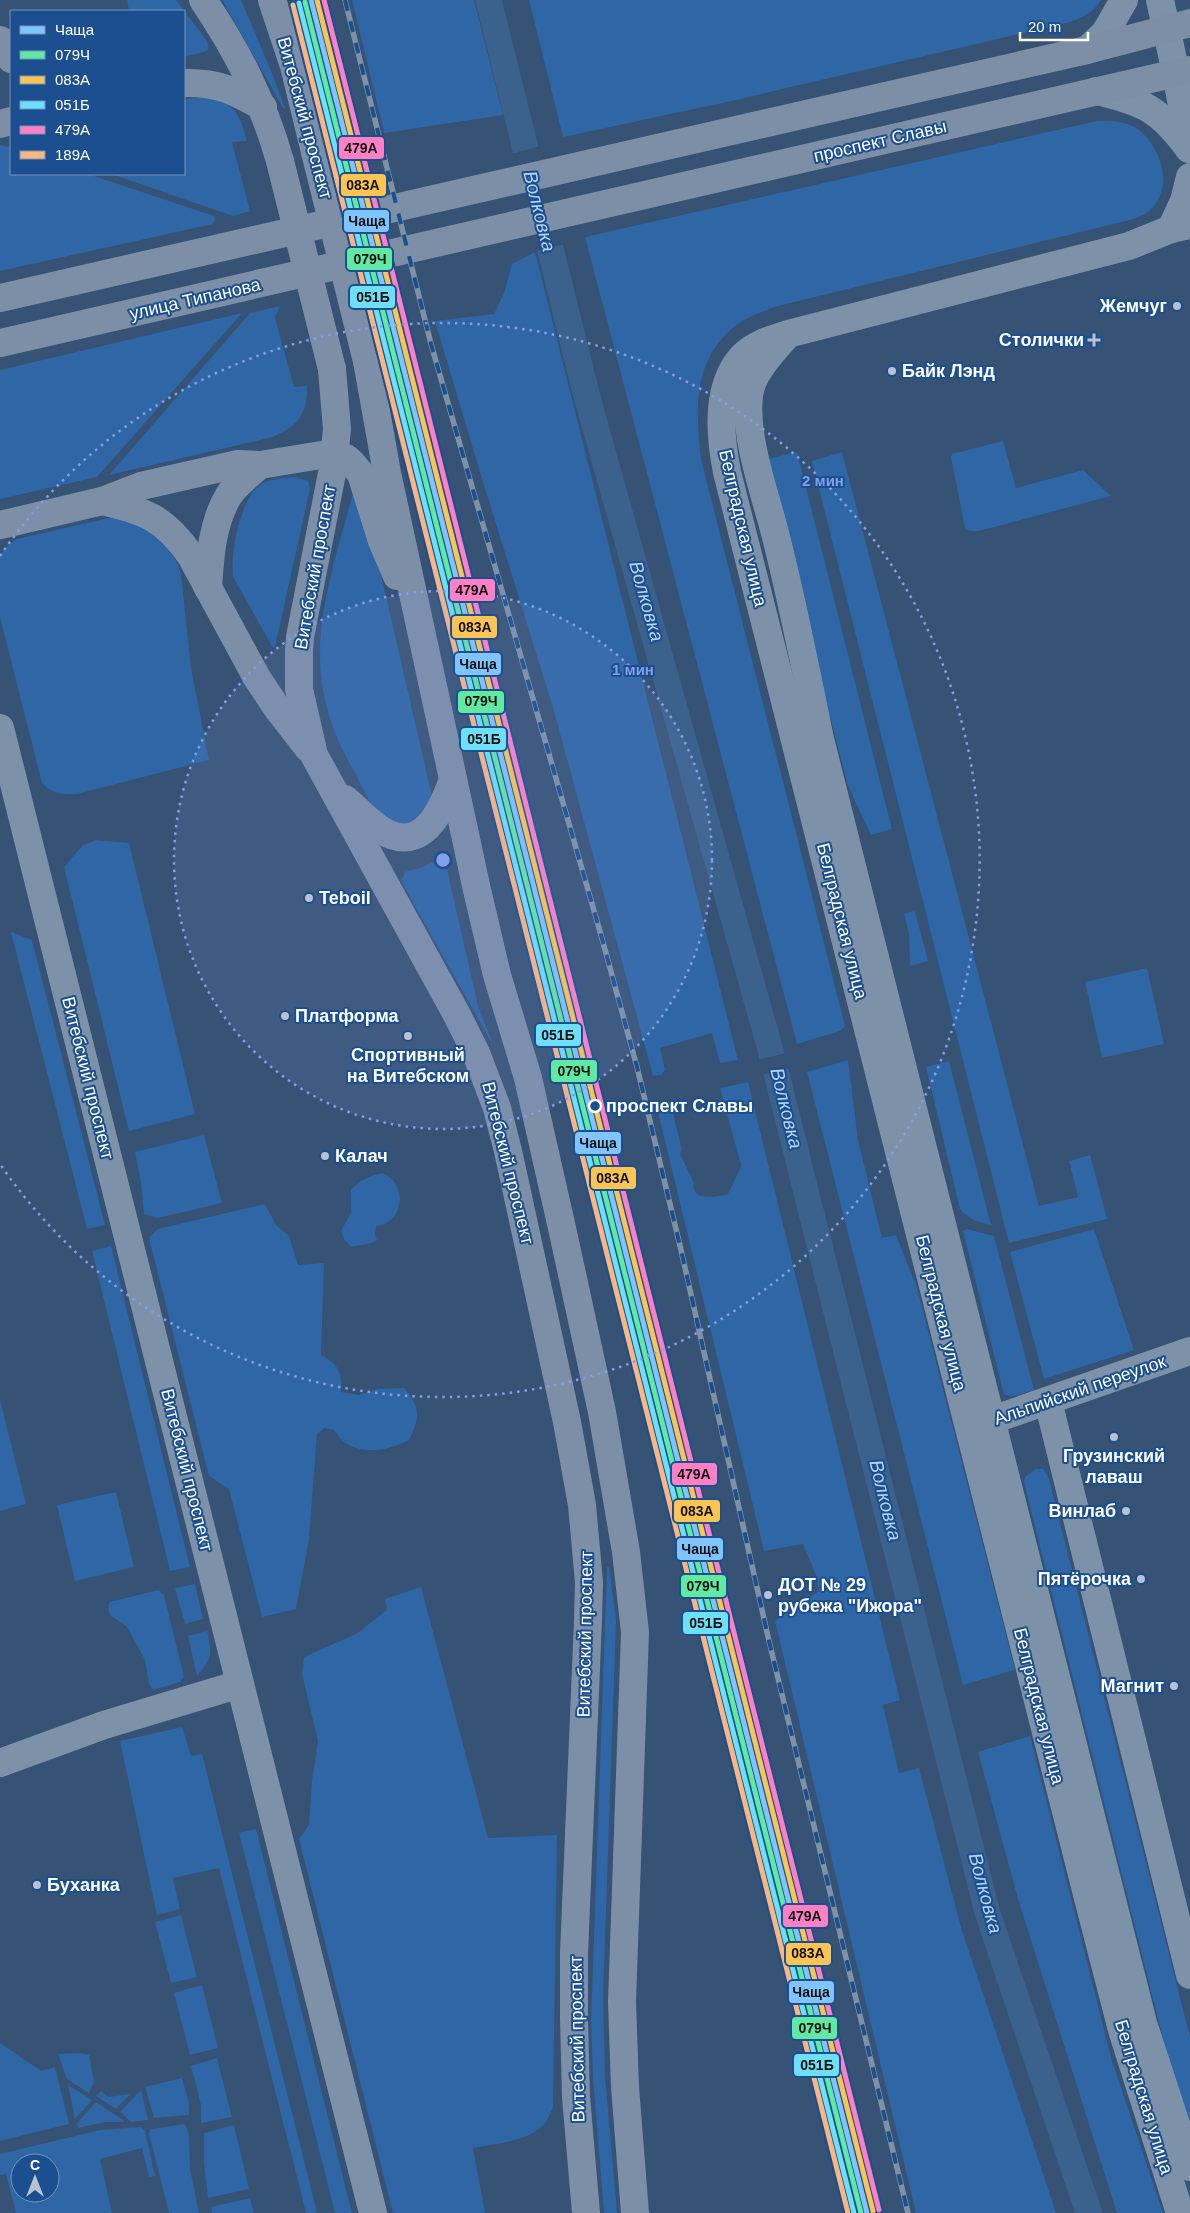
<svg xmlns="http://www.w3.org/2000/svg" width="1190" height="2213" viewBox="0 0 1190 2213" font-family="Arial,sans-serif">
  <rect width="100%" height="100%" fill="#365274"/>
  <g fill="#2f66a5" fill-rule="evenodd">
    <polygon points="127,0 176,0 207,41 209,48 207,51 184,57 184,11 129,11"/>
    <polygon points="222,0 241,0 272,73 285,108 283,108"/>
    <polygon points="352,0 474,0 503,115 384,133"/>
    <path d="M529 0H1101C1093 14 1078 20 1062 24L727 102 563 137Z"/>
    <path d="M203 97C234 101 239 112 247 141L232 142 250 211 233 216 111 174H184V99Z"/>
    <path d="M1097 121C1110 120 1128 121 1139 130 1160 147 1173 183 1154 206 1148 214 1139 217 1130 220L774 307C763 312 749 316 739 323 693 357 695 407 701 459L845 1026 840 1031 797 1044 585 237Z"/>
    <polygon points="0,145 11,147 11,174 88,174 214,216 215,220 213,224 0,271"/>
    <polygon points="535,252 738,1060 720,1063 712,1033 660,1048 665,1070 661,1075 653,1076 554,711 479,469 435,321 494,314 504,293 512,264"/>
    <path d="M280 306 275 318 294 387 307 386C308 415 296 429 269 438L109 475 250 313Z"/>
    <polygon points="242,313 97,477 0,499 0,370"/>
    <polygon points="1003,441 1016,488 1083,470 1111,496 979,531 970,531 965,528 951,457 952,454"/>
    <polygon points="797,452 892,829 871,835 848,786 764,460"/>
    <polygon points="842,452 1039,1206 1078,1197 1069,1161 1090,1155 1107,1219 1009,1243 812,461"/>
    <path d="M296 477 308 481 310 489 275 647 273 648 233 577C230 555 240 500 259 486 268 478 285 478 296 477Z"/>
    <path d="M362 492 431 792 430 809 404 828C396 824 387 821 380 815 370 806 360 782 353 769 295 670 326 594 353 493Z"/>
    <path d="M123 517C149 526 173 546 181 574L191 668 209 760 77 794C62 795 53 794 42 783L0 617V555L7 546 17 539 109 518Z"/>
    <polygon points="96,840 129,843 195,1114 129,1131 64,867 82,846"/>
    <polygon points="438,860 444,861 446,865 478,1006 494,1047 401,881 405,872 420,868"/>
    <polygon points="915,911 928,961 910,966 909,934 904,914"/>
    <polygon points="11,932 32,940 105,1225 87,1229"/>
    <polygon points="1147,968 1164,1044 1102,1058 1085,982"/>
    <polygon points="848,1060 858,1140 882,1238 896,1235 917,1288 1015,1670 963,1685 807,1072"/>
    <path d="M949 1061 991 1225C978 1222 969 1220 960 1209L926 1067Z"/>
    <path d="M748 1082 900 1700 883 1705 899 1773 919 1768 962 1931 1056 2213H916L775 1621 819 1591 816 1575 803 1544 764 1551 658 1112 672 1109 682 1150 680 1154 694 1183C690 1202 717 1197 728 1194 731 1188 740 1170 741 1165L720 1088Z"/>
    <polygon points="204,1135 222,1203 158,1218 144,1214 141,1183 135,1152"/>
    <path d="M382 1173C409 1183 404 1224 376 1226L375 1235 377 1240 372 1243 351 1247 344 1239 341 1231 351 1213V1190C360 1180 369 1176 382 1173Z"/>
    <path d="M265 1204 276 1225 289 1236 298 1265 324 1263 321 1355C338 1363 343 1374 341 1392L359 1395 377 1389 404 1388C421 1407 420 1418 409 1440 390 1450 364 1456 344 1442 340 1440 337 1433 334 1430L325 1428 317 1434 309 1539 296 1609 262 1617 229 1489 209 1476 149 1238 158 1229Z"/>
    <polygon points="967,1229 994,1236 1034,1390 1014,1396 1004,1395 963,1231"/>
    <polygon points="1094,1229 1134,1350 1044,1379 1010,1252"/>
    <polygon points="111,1246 190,1567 170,1571 92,1251"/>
    <polygon points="0,1400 26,1504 0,1511"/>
    <polygon points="1036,1469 1043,1469 1049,1479 1190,2037 1190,2126 1170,2067 1024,1482 1025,1477"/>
    <polygon points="116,1492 134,1567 75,1581 57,1505"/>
    <polygon points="607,1567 609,1567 616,1621 603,1998 605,2076 617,2213 604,2213 593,2078 591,2023"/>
    <polygon points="195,1584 203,1619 185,1624 175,1588"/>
    <path d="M421 1587 488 1838 557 1835 553 2108C550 2112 549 2118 546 2122 533 2141 494 2144 473 2148L485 2213H393L299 1839 309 1825 312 1781 318 1741 302 1674 304 1657 356 1634 387 1610 385 1599Z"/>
    <polygon points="158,1590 164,1595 184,1677 180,1682 153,1690 149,1684 145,1660 127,1627 110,1615 108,1606 110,1602"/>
    <path d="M207 1631C212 1654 213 1658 197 1676L188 1636Z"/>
    <polygon points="182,1727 191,1756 202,1754 317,2213 306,2213 219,1868 173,1878 180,1909 157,1915 120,1741"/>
    <polygon points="1030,1736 1112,2061 1163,2213 1117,2213 1018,1899 978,1752"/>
    <polygon points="256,1829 352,2213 335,2213 239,1833"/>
    <polygon points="181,1915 197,1977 171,1983 155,1922"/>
    <polygon points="202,1985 218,2048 190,2055 174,1993"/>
    <polygon points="0,2043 41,2071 55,2067 69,2124 0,2141"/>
    <polygon points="80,2053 89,2055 94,2082 89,2093 67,2079 58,2054"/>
    <polygon points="217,2058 232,2117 201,2123 201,2105 191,2066"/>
    <polygon points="182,2078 189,2103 189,2115 154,2118 145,2087"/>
    <polygon points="68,2085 92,2100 75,2119"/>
    <polygon points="141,2090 148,2120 131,2122 120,2112"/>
    <polygon points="101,2091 108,2097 130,2094 116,2109 96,2096"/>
    <polygon points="96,2102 124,2121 124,2122 105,2122 78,2128 77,2123"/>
    <polygon points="185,2124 189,2134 190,2169 199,2213 169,2213 149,2133 151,2129"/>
    <polygon points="234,2125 249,2189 208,2198 204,2164 204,2133"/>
    <path d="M141 2127 145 2131 155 2176 149 2177 142 2148 100 2159 112 2213H16L6 2174 0 2175V2154L100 2130ZM20 2163H50V2193H20Z"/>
    <polygon points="250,2198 254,2213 212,2213 211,2207"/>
  </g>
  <polygon fill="#3b618d" points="475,0 502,0 601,398 783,1047 999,1907 1103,2213 1075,2213 975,1916 758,1053 573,396"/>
  <g fill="#365274">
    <polygon points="541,146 565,244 535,251 511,154"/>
    <polygon points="787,1053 790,1068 761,1075 757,1060"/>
  </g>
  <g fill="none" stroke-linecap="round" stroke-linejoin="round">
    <g stroke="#7d92a8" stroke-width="28">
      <polyline points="1160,0 1176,73 1190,149"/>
      <polyline points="1087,50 1105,33 1124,0"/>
      <path d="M1096 91C1142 101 1160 109 1189 149"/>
      <polyline points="1171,229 1184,201 1190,177"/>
      <path d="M787 335C773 352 751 373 749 396 744 438 766 496 776 537 793 604 806 671 820 739L1143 2023 1190 2167"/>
      <polyline points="0,728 373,2213"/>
      <polyline points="1048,1401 1190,1975"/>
      <polyline points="975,1426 1190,1351"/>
      <polyline points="0,1763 104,1725 240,1684"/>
      <path d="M1180 2213 1122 2030 1089 1902 727 472C720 437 715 385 743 356 754 344 773 339 788 334L1129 246 1171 229 1190 225"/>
    </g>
    <g stroke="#7d8ea7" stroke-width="28">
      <path d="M203 0C238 52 263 101 280 161"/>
      <polyline points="272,0 294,66 315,152"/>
      <polyline points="0,40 11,59"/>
      <path d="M184 83C218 82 234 91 263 107"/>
      <polyline points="0,124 11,121"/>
      <polyline points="0,298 1087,50 1190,23"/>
      <polyline points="0,343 1190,70"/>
      <polyline points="367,361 387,473 477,890 497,975 528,1078 562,1228 602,1412 626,1552 635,1632 622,2002 625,2087 635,2213"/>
      <polyline points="332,369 337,429 333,468 300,637 299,651 299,689 314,755 457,1015 476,1053 497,1108 508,1151 567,1422 582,1505 589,1582 588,1620 574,1954 574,2018 576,2097 586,2213"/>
      <path d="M102 501C146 512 164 517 191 556L257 678 277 708 308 748"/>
      <polyline points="0,525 102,501 141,486 238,464 260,465 321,455 334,455 346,458 352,463 361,474 382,541 397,576"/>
      <path d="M208 588C210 557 212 523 229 495 237 483 249 475 260 465"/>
      <path d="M345 799C359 810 374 829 391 835 427 848 443 806 453 780"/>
    </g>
    <g stroke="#7e92a7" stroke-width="5.5">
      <polyline id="rail" points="345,0 431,344 601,935 637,1067 681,1250 769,1641 908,2213"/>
    </g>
    <use href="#rail" stroke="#1b4f8f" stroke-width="4" stroke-dasharray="11" stroke-linecap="butt"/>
    <g stroke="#7d8ea7" stroke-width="28">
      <polyline points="315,152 367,361"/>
      <polyline points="280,161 332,369"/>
    </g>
    <g stroke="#1b4f8f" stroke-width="9">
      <polyline id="rail-1" points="311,0 867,2213"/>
    </g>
    <g stroke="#1b4f8f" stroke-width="9">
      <polyline id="rail-2" points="305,2 861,2213"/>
    </g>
    <g stroke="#1b4f8f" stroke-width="9">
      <polyline id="rail-3" points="317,0 873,2211"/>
    </g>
    <g stroke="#1b4f8f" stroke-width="9">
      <polyline id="rail-4" points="299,3 854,2213"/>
    </g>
    <g stroke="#1b4f8f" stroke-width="9">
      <polyline id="rail-5" points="324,0 879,2210"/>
    </g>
    <g stroke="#1b4f8f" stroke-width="9">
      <polyline id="rail-6" points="293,5 848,2213"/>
    </g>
    <use href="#rail-1" stroke="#80c4ff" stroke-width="5"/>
    <use href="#rail-2" stroke="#60e9a3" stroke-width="5"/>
    <use href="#rail-3" stroke="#fcc553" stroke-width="5"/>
    <use href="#rail-4" stroke="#6ddff8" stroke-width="5"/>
    <use href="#rail-5" stroke="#ff80c5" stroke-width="5"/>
    <use href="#rail-6" stroke="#ffb580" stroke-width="5"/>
  </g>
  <circle cx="443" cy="860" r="269" fill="#839eea" fill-opacity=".12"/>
  <g fill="none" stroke="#839eea" stroke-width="2.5" stroke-dasharray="2.5 5">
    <circle cx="443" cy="860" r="269"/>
    <path d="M0 556A537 537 0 1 1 0 1164"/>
  </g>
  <g fill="#b9c2ce" stroke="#1b4f8f" stroke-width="2">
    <circle cx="1177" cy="306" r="5"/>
    <path d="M1091.5 332.5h5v5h5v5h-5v5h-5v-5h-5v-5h5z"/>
    <circle cx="892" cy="371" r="5"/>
    <circle cx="309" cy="898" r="5"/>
    <circle cx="285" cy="1016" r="5"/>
    <circle cx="408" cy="1036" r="5"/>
    <circle cx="325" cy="1156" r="5"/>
    <circle cx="1114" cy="1437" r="5"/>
    <circle cx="1126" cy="1511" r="5"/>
    <circle cx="1141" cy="1579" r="5"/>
    <circle cx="768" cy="1595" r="5"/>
    <circle cx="1174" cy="1686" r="5"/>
    <circle cx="37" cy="1885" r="5"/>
  </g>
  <circle fill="#1b4f8f" stroke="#fff" stroke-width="2.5" cx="595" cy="1106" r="6"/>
  <g text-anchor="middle" stroke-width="4" stroke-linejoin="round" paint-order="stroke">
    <g font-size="18" fill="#fff" stroke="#1b4f8f">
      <text transform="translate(305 118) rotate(75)" y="6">Витебский проспект</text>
      <text transform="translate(880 141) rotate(-13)" y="6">проспект Славы</text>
      <text transform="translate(195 299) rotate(-13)" y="6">улица Типанова</text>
      <text transform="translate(743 528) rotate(77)" y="6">Белградская улица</text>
      <text transform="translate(315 567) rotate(-80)" y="6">Витебский проспект</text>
      <text transform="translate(842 921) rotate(76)" y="6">Белградская улица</text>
      <text transform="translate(88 1078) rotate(76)" y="6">Витебский проспект</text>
      <text transform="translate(508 1163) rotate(76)" y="6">Витебский проспект</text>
      <text transform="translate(941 1313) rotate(76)" y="6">Белградская улица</text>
      <text transform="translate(1080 1390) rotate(-19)" y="6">Альпийский переулок</text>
      <text transform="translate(187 1470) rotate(76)" y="6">Витебский проспект</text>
      <text transform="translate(585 1634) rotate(-89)" y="6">Витебский проспект</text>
      <text transform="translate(1039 1706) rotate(76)" y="6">Белградская улица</text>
      <text transform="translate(577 2039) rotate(-91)" y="6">Витебский проспект</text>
      <text transform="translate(1144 2097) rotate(73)" y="6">Белградская улица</text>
    </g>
    <g font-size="18" font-weight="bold" fill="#fff" stroke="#1b4f8f" text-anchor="start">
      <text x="1167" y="312" text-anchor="end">Жемчуг</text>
      <text x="1084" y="346" text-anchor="end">Столички</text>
      <text x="902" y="377">Байк Лэнд</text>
      <text x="319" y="904">Teboil</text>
      <text x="295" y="1022">Платформа</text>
      <text x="408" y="1061" text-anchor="middle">Спортивный<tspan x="408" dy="21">на Витебском</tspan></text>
      <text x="335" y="1162">Калач</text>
      <text x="1114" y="1462" text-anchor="middle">Грузинский<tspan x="1114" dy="21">лаваш</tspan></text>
      <text x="1116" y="1517" text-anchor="end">Винлаб</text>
      <text x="1131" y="1585" text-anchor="end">Пятёрочка</text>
      <text x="778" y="1591">ДОТ № 29<tspan x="778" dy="21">рубежа "Ижора"</tspan></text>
      <text x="1164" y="1692" text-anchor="end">Магнит</text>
      <text x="47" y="1891">Буханка</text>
    </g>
    <g font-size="18" font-weight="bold" fill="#fff" stroke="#1b4f8f" text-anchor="start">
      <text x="606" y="1112">проспект Славы</text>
    </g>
    <g font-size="19" font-style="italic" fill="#b5d3f5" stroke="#1b4f8f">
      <text transform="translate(540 211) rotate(76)" y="7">Волковка</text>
      <text transform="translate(647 601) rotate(74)" y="7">Волковка</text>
      <text transform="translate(787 1108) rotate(76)" y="7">Волковка</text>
      <text transform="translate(886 1500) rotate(76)" y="7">Волковка</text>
      <text transform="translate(986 1893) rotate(75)" y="7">Волковка</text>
    </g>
  </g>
  <circle cx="443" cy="860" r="8" fill="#839eea" stroke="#1b4f8f" stroke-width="2.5"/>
  <g font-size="15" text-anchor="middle" font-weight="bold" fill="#839eea" stroke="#1b4f8f" stroke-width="4" stroke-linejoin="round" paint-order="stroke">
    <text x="823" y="486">2 мин</text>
    <text x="633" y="675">1 мин</text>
  </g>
  <g stroke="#1b4f8f" stroke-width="2">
    <rect x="338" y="136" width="47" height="24" rx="5" fill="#ff80c5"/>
    <rect x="340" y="173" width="47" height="24" rx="5" fill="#fcc553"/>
    <rect x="343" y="209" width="47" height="24" rx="5" fill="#80c4ff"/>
    <rect x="346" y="247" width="47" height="24" rx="5" fill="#60e9a3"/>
    <rect x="349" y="285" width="47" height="24" rx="5" fill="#6ddff8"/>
    <rect x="449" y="578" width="47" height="24" rx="5" fill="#ff80c5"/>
    <rect x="451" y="615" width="47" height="24" rx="5" fill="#fcc553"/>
    <rect x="454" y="652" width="48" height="24" rx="5" fill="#80c4ff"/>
    <rect x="457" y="690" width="48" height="24" rx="5" fill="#60e9a3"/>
    <rect x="460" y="727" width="47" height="24" rx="5" fill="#6ddff8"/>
    <rect x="535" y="1023" width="47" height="24" rx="5" fill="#6ddff8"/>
    <rect x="550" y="1059" width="48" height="24" rx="5" fill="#60e9a3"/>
    <rect x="574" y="1131" width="48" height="24" rx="5" fill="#80c4ff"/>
    <rect x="590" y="1166" width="47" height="24" rx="5" fill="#fcc553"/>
    <rect x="671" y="1462" width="47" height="24" rx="5" fill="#ff80c5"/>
    <rect x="673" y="1499" width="48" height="24" rx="5" fill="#fcc553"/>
    <rect x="676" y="1537" width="48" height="24" rx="5" fill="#80c4ff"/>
    <rect x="680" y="1574" width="47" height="24" rx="5" fill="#60e9a3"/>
    <rect x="682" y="1611" width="47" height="24" rx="5" fill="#6ddff8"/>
    <rect x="782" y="1904" width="47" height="24" rx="5" fill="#ff80c5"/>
    <rect x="785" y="1942" width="47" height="24" rx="5" fill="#fcc553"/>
    <rect x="788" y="1980" width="47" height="24" rx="5" fill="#80c4ff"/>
    <rect x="791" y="2016" width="47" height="24" rx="5" fill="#60e9a3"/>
    <rect x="793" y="2053" width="47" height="24" rx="5" fill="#6ddff8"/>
  </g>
  <g font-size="14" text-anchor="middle" font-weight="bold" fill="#111">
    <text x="361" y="153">479А</text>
    <text x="363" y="190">083А</text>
    <text x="367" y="226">Чаща</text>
    <text x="370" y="264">079Ч</text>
    <text x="373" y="302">051Б</text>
    <text x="472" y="595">479А</text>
    <text x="475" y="632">083А</text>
    <text x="478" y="669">Чаща</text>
    <text x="481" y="706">079Ч</text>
    <text x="484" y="744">051Б</text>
    <text x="558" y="1040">051Б</text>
    <text x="574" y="1076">079Ч</text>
    <text x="598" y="1148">Чаща</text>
    <text x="613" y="1183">083А</text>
    <text x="694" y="1479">479А</text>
    <text x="697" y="1516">083А</text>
    <text x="700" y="1554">Чаща</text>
    <text x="703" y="1591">079Ч</text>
    <text x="706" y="1628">051Б</text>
    <text x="805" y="1921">479А</text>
    <text x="808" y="1958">083А</text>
    <text x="811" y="1997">Чаща</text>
    <text x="815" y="2033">079Ч</text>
    <text x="817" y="2070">051Б</text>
  </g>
  <rect x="10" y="10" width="175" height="165" fill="#1b4f8f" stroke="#7695bc"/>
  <rect x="20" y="26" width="25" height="8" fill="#80c4ff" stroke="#7695bc"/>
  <text x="55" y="35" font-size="15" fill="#ffffff">Чаща</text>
  <rect x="20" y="51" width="25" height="8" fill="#60e9a3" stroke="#7695bc"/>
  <text x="55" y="60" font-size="15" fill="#ffffff">079Ч</text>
  <rect x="20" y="76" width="25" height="8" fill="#fcc553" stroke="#7695bc"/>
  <text x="55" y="85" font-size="15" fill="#ffffff">083А</text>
  <rect x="20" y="101" width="25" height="8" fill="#6ddff8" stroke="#7695bc"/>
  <text x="55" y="110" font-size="15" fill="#ffffff">051Б</text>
  <rect x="20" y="126" width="25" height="8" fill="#ff80c5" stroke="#7695bc"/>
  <text x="55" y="135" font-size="15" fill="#ffffff">479А</text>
  <rect x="20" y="151" width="25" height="8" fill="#ffb580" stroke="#7695bc"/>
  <text x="55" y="160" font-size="15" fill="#ffffff">189А</text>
  <g transform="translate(35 2178)"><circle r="24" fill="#1b4f8f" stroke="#7695bc"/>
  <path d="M0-4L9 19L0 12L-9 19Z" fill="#b9c2ce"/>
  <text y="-8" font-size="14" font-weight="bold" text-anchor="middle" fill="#ffffff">С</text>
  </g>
  <path d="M1020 32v8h68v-8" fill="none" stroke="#ffffff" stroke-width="2.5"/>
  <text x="1028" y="32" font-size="15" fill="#ffffff" stroke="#1b4f8f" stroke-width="4" paint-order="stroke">20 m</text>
</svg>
